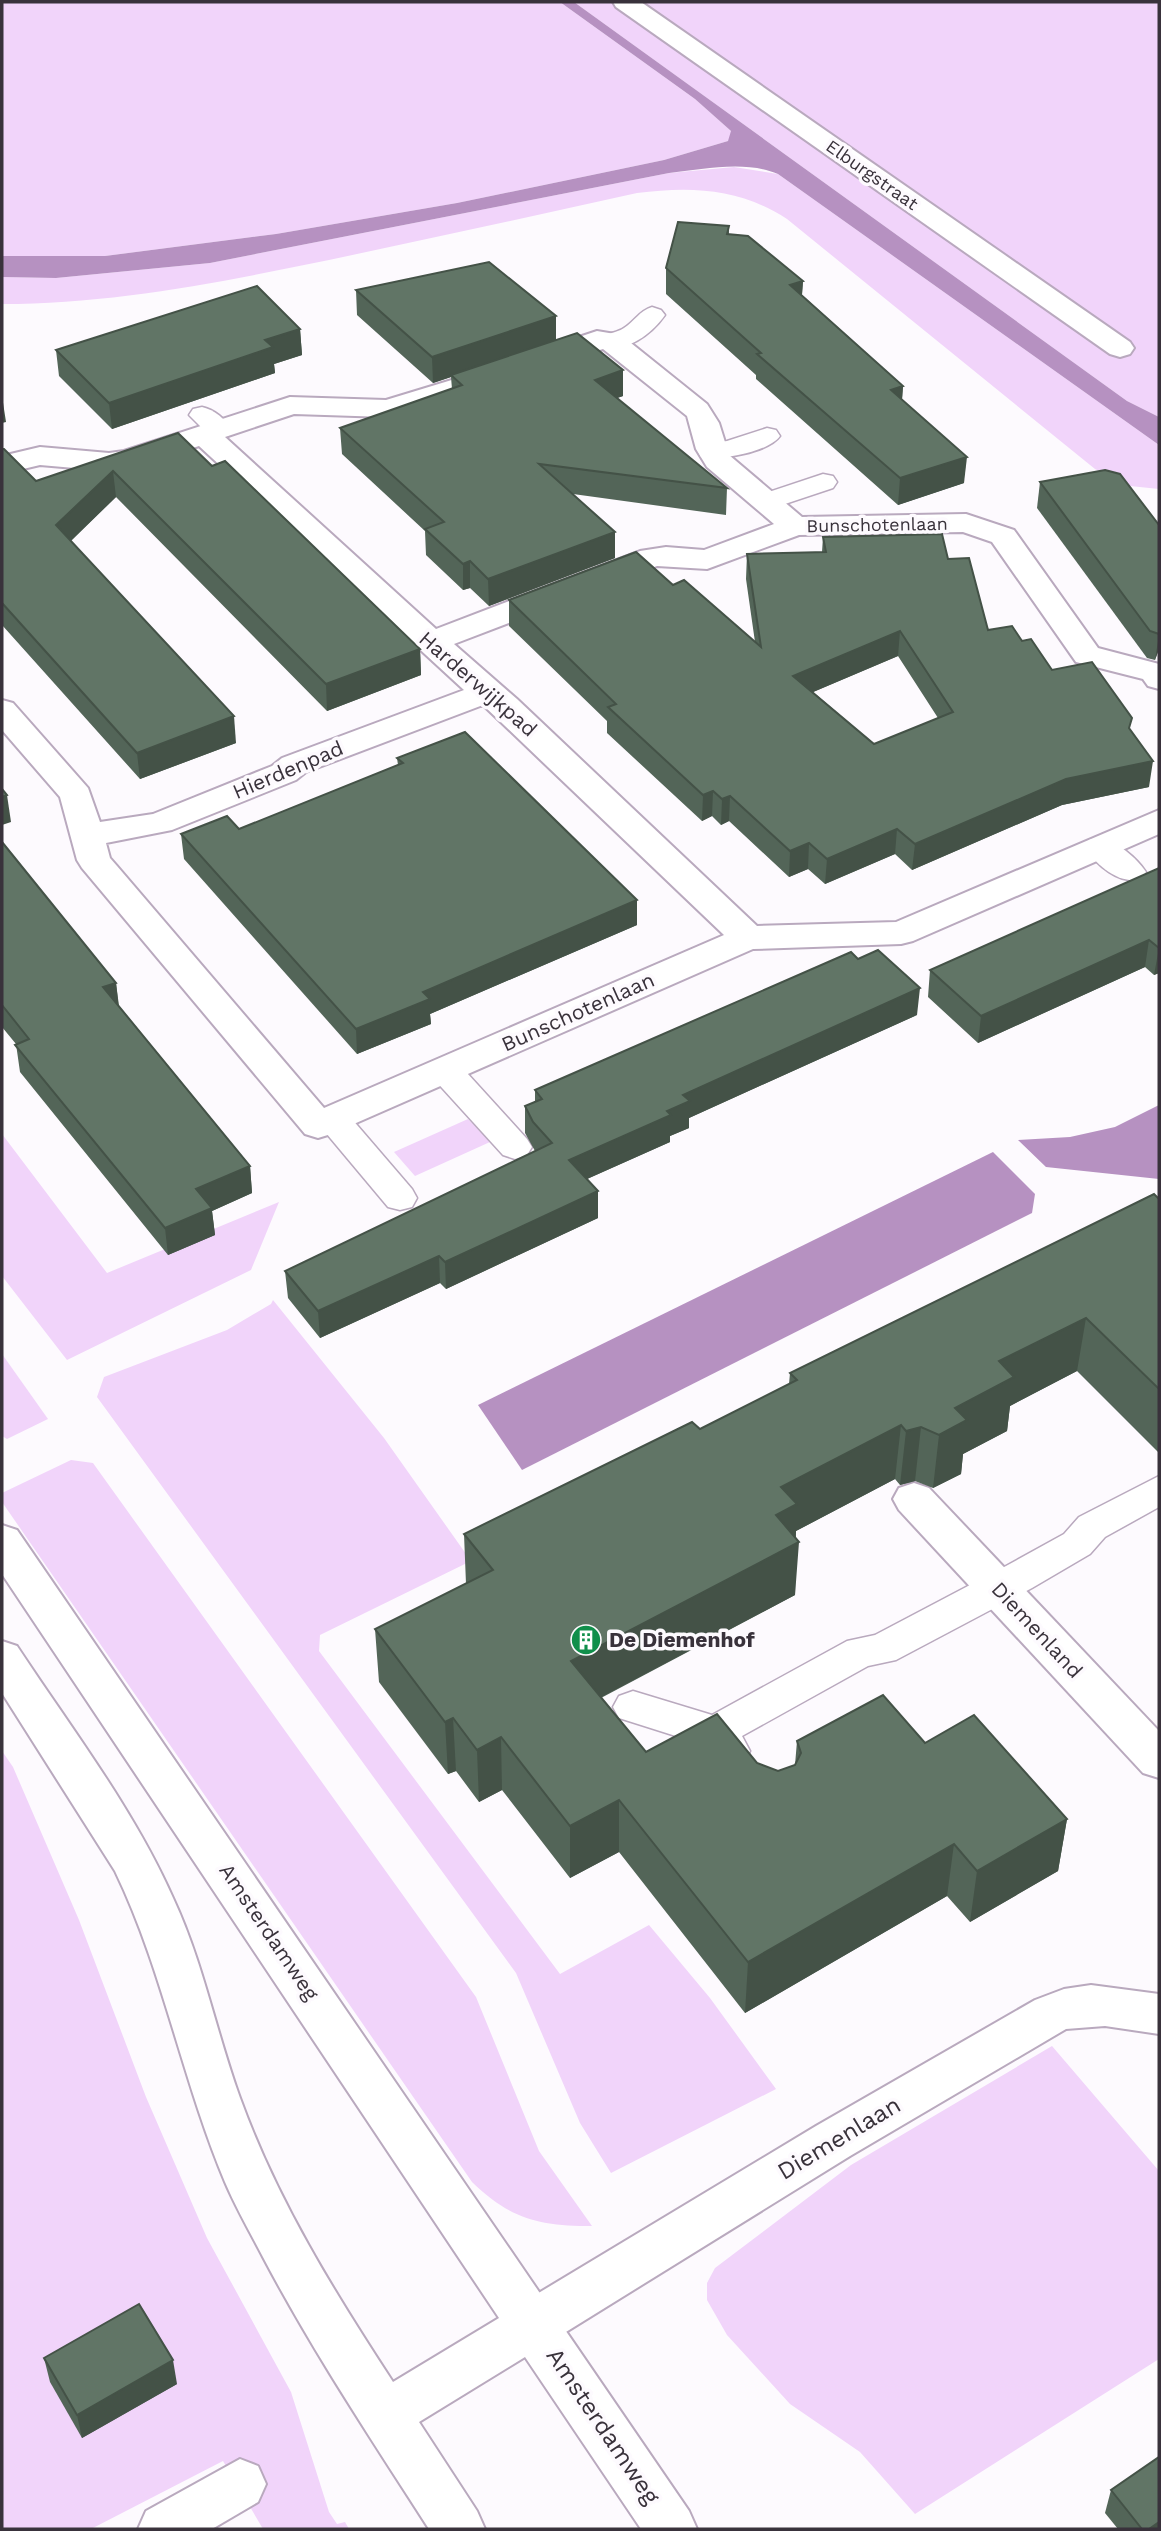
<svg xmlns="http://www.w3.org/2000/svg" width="1161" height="2531" viewBox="0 0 1161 2531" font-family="'Work Sans',sans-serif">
  <rect width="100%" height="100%" fill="#fdfafe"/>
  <g fill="#f1d4fa">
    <polygon points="2,2 560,2 695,99 731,131 732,136 728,141 664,160 457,203 276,234 105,256 2,256"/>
    <polygon points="574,2 614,2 934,226 961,229 638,2 1159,2 1159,417 1127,401"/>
    <path d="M734 167 778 174 1159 445V489L1130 486 1095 469 787 219C740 188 691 186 637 193 534 216 432 238 329 260 222 282 111 304 2 304V277L56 278 210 263 669 173Z"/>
    <polygon points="468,1119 490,1142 415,1176 394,1152"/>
    <polygon points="2,1134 107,1273 279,1202 251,1270 67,1360 2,1276"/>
    <polygon points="273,1300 384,1438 471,1561 320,1635 319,1651 560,1974 649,1925 710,1998 776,2089 611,2173 580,2123 516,1973 97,1397 104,1377 227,1330 271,1304"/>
    <polygon points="2,1354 48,1419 7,1439 2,1436"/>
    <path d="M71 1460 93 1463 476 1997 539 2151 592 2226C541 2226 511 2220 472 2182L2 1502V1493Z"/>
    <polygon points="2,1751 13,1767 79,1920 146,2097 207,2238 291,2392 329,2512 337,2524 345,2522 349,2529 263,2529 223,2461 91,2529 2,2529"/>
    <polygon points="1052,2046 1159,2171 1159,2359 915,2514 860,2452 790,2404 727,2335 707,2300 707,2283 715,2268 851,2165"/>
  </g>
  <g fill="#b691c1">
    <path d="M560 2H574L1127 401 1159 417V445L778 174C746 160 703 169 669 173L210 263 56 278 2 277V256H105L276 234 457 203 664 160 728 141 731 131 695 99Z"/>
    <polygon points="1159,1105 1159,1179 1046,1167 1018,1140 1070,1137 1115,1127"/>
    <polygon points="993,1152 1035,1194 1032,1213 522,1470 478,1405"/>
  </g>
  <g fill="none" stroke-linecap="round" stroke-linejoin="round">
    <g stroke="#b9a9be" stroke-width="3">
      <g id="lane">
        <path d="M652 307 661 310 665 315C651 335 626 353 602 346L598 341C605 332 615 334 624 328 635 321 639 311 652 307Z"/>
        <path d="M202 407C215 410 225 419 232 430L228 436H210L189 415 193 409Z"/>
        <path d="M767 428 776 430 780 436C769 452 720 461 701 457L698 451 701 445 727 441Z"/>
        <polygon points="823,474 833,476 837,482 833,488 767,510 757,508 753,502 757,496"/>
        <path d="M1100 837C1117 842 1136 857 1146 872L1141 879C1119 885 1096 865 1085 847L1089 840Z"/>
        <polygon points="445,1059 457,1062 527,1139 532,1147 527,1155 515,1159 503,1155 433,1078 428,1070 433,1062"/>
        <polygon points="333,1107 345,1111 412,1189 417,1198 412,1207 400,1210 388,1207 321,1127 316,1119 321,1111"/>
        <polygon points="1159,1476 1159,1507 1105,1537 1090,1554 1032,1588 896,1660 868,1666 742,1736 750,1751 744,1763 730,1767 716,1763 701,1744 619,1718 613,1707 619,1696 633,1691 712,1715 847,1641 875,1635 1006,1566 1064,1534 1079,1517"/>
      </g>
    </g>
    <g stroke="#b9a9be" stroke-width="4">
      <g id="street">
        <polygon points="613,2 641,2 1130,342 1134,348 1130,354 1120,357 1110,354 616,7"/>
        <path d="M597 331 621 335 707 404 719 423 729 455 802 517 966 514 1014 530 1098 648 1159 664V689L1148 686 1143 679 1076 662 992 542 963 532 799 535 707 569 657 566 454 644 517 699 757 926 896 922 1159 810V834L913 941 901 944 753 949 331 1134 318 1138 305 1134 82 868 77 860 60 797 2 730V700L13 703 88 788 100 822 153 814 272 766 282 758 464 690 199 446 140 465 109 471 40 465 2 474V456L40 447 109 453 124 451 290 397 386 400 455 379 465 382 469 388 465 394 386 417 294 414 225 437 436 629 640 551 666 547 704 550 774 524 707 467 696 449 687 416 603 349 538 369 528 366 524 360 528 354ZM483 705 724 935 324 1108 117 866 110 858 106 843 172 830 296 780 306 772Z"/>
        <polygon points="914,1483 929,1488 1159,1731 1159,1778 1143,1773 899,1510 893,1499 899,1488"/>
        <polygon points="1091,1985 1159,1994 1159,2034 1105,2026 1066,2029 850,2156 553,2340 535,2346 517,2340 510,2323 517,2306 816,2126 1035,2000 1064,1989"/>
        <polygon points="240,2459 258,2466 266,2484 258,2502 212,2529 138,2529 146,2511"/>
      </g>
    </g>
    <g stroke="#b9a9be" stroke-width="4">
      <path id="secondary" d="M2 1525 17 1530 548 2305 553 2306 559 2321 689 2511 697 2529H641L525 2357 419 2422 477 2511 485 2529H429C372 2440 313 2352 263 2257 250 2232 236 2208 225 2182 182 2080 163 1970 115 1871L2 1693V1641L17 1646C71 1728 133 1808 173 1898 203 1962 216 2032 240 2098 277 2200 334 2292 393 2382L499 2318 2 1574Z"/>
    </g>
    <use href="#lane" fill="#fff" fill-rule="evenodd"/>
    <use href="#street" fill="#fff" fill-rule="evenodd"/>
    <use href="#secondary" fill="#fff" fill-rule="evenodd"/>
  </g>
  <g fill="#536558" fill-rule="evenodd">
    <polygon points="729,226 729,235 803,281 802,295 903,386 902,400 964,483 898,505 756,379 756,375 666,294 666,268"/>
    <polygon points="356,290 556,340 623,396 617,398 727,488 726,515 573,494 615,532 615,558 489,606 470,588 463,590 426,555 425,531 342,454 340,428 452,389 451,377 433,383 357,315"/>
    <polygon points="300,329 302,355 274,364 275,373 112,429 59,376 56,350"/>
    <polygon points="178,433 212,466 420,649 421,675 327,711 116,497 71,541 236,743 140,779 2,625 2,449 36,481"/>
    <polygon points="1040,482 1159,525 1159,649 1155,660 1147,658 1037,508"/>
    <path d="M823 537 948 559 988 630 1022 641 1052 670 1130 730 1149 787 1062 805 912 870 895 854 825 884 808 869 789 877 729 821 721 825 712 816 702 821 607 733V721L509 626V600L673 585 755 642 746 579 747 554 822 552ZM898 656 938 718 874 744 813 692Z"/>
    <polygon points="397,758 637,900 637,925 430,1014 431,1024 357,1054 184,859 181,834 239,829 398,765"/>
    <polygon points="2,842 116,983 119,1006 250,1166 252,1193 212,1211 215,1235 168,1255 20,1072 16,1044 2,1027"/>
    <polygon points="1159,868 1159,973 1154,975 1145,967 978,1043 928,997 930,970"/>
    <polygon points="917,1015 689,1118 689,1128 670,1136 670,1142 587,1179 598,1191 598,1218 446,1289 440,1283 320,1338 288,1298 285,1271 535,1151 525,1133 525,1106 535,1102 535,1090"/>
    <polygon points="1159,1199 1159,1453 1077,1371 1010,1406 1007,1431 963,1454 961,1474 933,1488 915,1481 900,1485 895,1479 796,1531 795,1595 601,1698 646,1752 757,1763 778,1771 795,1765 797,1741 925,1743 1067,1819 1058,1871 970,1922 947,1896 745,2013 619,1852 570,1878 502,1790 479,1802 456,1771 448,1774 379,1682 375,1629 466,1584 464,1534 700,1429 789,1384 790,1373"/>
    <polygon points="44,2358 177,2384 82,2438 50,2382"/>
    <polygon points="1111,2490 1159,2529 1118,2529 1105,2513"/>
  </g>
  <g fill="#445247">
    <polygon points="803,281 801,306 790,285"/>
    <polygon points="556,316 556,342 451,375 451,377 433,383 432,357"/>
    <polygon points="300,329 302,355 274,364 275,373 112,429 109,403 265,340"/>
    <polygon points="623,370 623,396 594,406 595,380"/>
    <polygon points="903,386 901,412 891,390"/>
    <polygon points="2,396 6,422 2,423"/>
    <polygon points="967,457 964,483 898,505 900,478"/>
    <polygon points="113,471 116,497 60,551 56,525"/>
    <polygon points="615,532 615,558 489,606 488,579"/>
    <polygon points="470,561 470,588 463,590 463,564"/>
    <polygon points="900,631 898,656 792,701 793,676"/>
    <polygon points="1159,635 1159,649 1155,660"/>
    <polygon points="420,649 421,675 327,711 326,684"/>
    <polygon points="234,716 236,743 140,779 137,753"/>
    <polygon points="1153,761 1149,787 1062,805 912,870 915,844 1066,779"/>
    <polygon points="713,791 712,816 702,821 703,795"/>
    <polygon points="7,795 11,822 2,825 2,797"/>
    <polygon points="730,796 729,821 721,825 722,799"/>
    <polygon points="897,829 895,854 825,884 827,859"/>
    <polygon points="809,843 808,869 789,877 790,851"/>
    <polygon points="637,900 637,925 430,1014 431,1024 357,1054 356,1029 423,992"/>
    <polygon points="1149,940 1145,967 978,1043 981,1016"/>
    <polygon points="1159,947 1159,973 1154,975 1159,948"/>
    <polygon points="116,983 119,1010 103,987"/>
    <polygon points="920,988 917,1015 689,1118 689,1128 670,1136 670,1142 569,1187 569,1160 667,1111 683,1095"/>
    <polygon points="250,1166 252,1193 212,1211 215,1235 168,1255 165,1228 196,1189"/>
    <polygon points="598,1191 598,1218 446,1289 445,1262"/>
    <polygon points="439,1256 440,1283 320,1338 318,1311"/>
    <polygon points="1086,1318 1077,1371 1010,1406 1007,1431 963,1454 961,1474 933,1488 939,1435 955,1408 999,1361"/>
    <polygon points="901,1425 895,1479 796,1531 795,1544 799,1542 795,1595 571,1713 571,1661 776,1515 781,1487"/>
    <polygon points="921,1427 915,1481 900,1485 906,1431"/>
    <polygon points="453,1718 456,1771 448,1774 445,1722"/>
    <polygon points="501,1737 502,1790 479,1802 477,1750"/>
    <polygon points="619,1800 619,1852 570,1878 570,1826"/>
    <polygon points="1067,1819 1058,1871 970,1922 977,1871"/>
    <polygon points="954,1844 947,1896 745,2013 748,1962"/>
    <polygon points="173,2360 177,2384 82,2438 77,2415"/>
    <polygon points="1159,2522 1159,2529 1149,2529"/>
  </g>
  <g fill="#617566" stroke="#445247" stroke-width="2" fill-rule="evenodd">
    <polygon points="678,222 729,226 727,234 748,236 803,281 790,285 903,386 891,390 967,457 900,478 757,354 761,353 666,268"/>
    <polygon points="489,262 556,316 432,357 356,290"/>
    <polygon points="257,286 300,329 265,340 273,347 109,403 56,350"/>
    <polygon points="577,333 623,370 595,380 727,488 539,464 615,532 488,579 470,561 463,564 425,529 444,522 340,428 462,385 451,375"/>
    <polygon points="178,433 212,466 225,461 420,649 326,684 113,471 56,525 234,716 137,753 2,603 2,449 4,449 36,481"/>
    <polygon points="1105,470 1120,474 1159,525 1159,634 1150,631 1040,482"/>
    <path d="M942 534 948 559 969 558 988 630 1012 626 1022 641 1031 639 1052 670 1092 662 1132 718 1129 728 1153 761 1066 779 915 844 897 829 827 859 809 843 790 851 730 796 722 799 713 791 703 795 608 707 616 704 509 600 636 552 673 585 684 580 761 647 747 554 826 552 823 537ZM900 631 953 712 874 744 793 676Z"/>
    <polygon points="465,732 637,900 423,992 430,999 356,1029 181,834 227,816 239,829 403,763 397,758"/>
    <polygon points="2,789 7,795 2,797"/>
    <polygon points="2,842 116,983 103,987 250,1166 196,1189 212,1208 165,1228 15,1045 29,1039 2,1005"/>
    <polygon points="1159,868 1159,948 1149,940 981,1016 930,970"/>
    <polygon points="878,950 920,988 683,1095 690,1101 667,1111 671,1115 569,1160 598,1191 445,1262 439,1256 318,1311 285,1271 552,1143 533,1122 525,1106 542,1099 535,1090 851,952 858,959"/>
    <polygon points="1154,1194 1159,1199 1159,1389 1086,1318 999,1361 1014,1377 955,1408 967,1420 939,1435 921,1427 906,1431 901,1425 781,1487 797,1504 776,1515 799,1542 571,1661 646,1752 717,1714 757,1763 778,1771 795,1765 801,1753 797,1741 883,1695 925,1743 974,1715 1067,1819 977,1871 954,1844 748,1962 619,1800 570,1826 501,1737 477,1750 453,1718 445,1722 375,1629 493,1570 464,1534 692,1422 700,1429 797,1380 790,1373"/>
    <polygon points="139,2304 173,2360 77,2415 44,2358"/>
    <polygon points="1159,2457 1159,2522 1149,2529 1142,2529 1111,2490"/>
  </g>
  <defs>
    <g id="building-disc" transform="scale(1.575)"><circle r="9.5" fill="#118f4b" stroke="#fdfafe"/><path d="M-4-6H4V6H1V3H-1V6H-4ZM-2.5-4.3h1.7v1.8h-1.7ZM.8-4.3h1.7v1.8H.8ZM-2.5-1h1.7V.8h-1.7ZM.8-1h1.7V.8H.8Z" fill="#fff"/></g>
  </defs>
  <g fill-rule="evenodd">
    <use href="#building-disc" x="586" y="1640"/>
  </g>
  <g text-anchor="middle" stroke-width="7" stroke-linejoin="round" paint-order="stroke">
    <g font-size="18" fill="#39323b" stroke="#fdfafe">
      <text transform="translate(872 175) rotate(35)" y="6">Elburgstraat</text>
      <text transform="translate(877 525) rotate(-1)" y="6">Bunschotenlaan</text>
    </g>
    <g font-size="21" fill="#39323b" stroke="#fdfafe">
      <text transform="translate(478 684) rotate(41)" y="7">Harderwijkpad</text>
      <text transform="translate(288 770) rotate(-23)" y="7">Hierdenpad</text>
      <text transform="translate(578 1012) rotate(-24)" y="7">Bunschotenlaan</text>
      <text transform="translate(1037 1630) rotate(47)" y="7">Diemenland</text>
      <text transform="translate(269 1932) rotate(56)" y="7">Amsterdamweg</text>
    </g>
    <g font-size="21" font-weight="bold" fill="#39323b" stroke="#fdfafe" text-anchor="start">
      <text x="609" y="1647">De Diemenhof</text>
    </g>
    <g font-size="24" fill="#39323b" stroke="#fdfafe">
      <text transform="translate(839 2138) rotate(-31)" y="8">Diemenlaan</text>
      <text transform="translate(603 2426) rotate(56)" y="8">Amsterdamweg</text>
    </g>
  </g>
  <rect width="1161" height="2531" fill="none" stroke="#39323b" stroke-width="7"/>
</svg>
